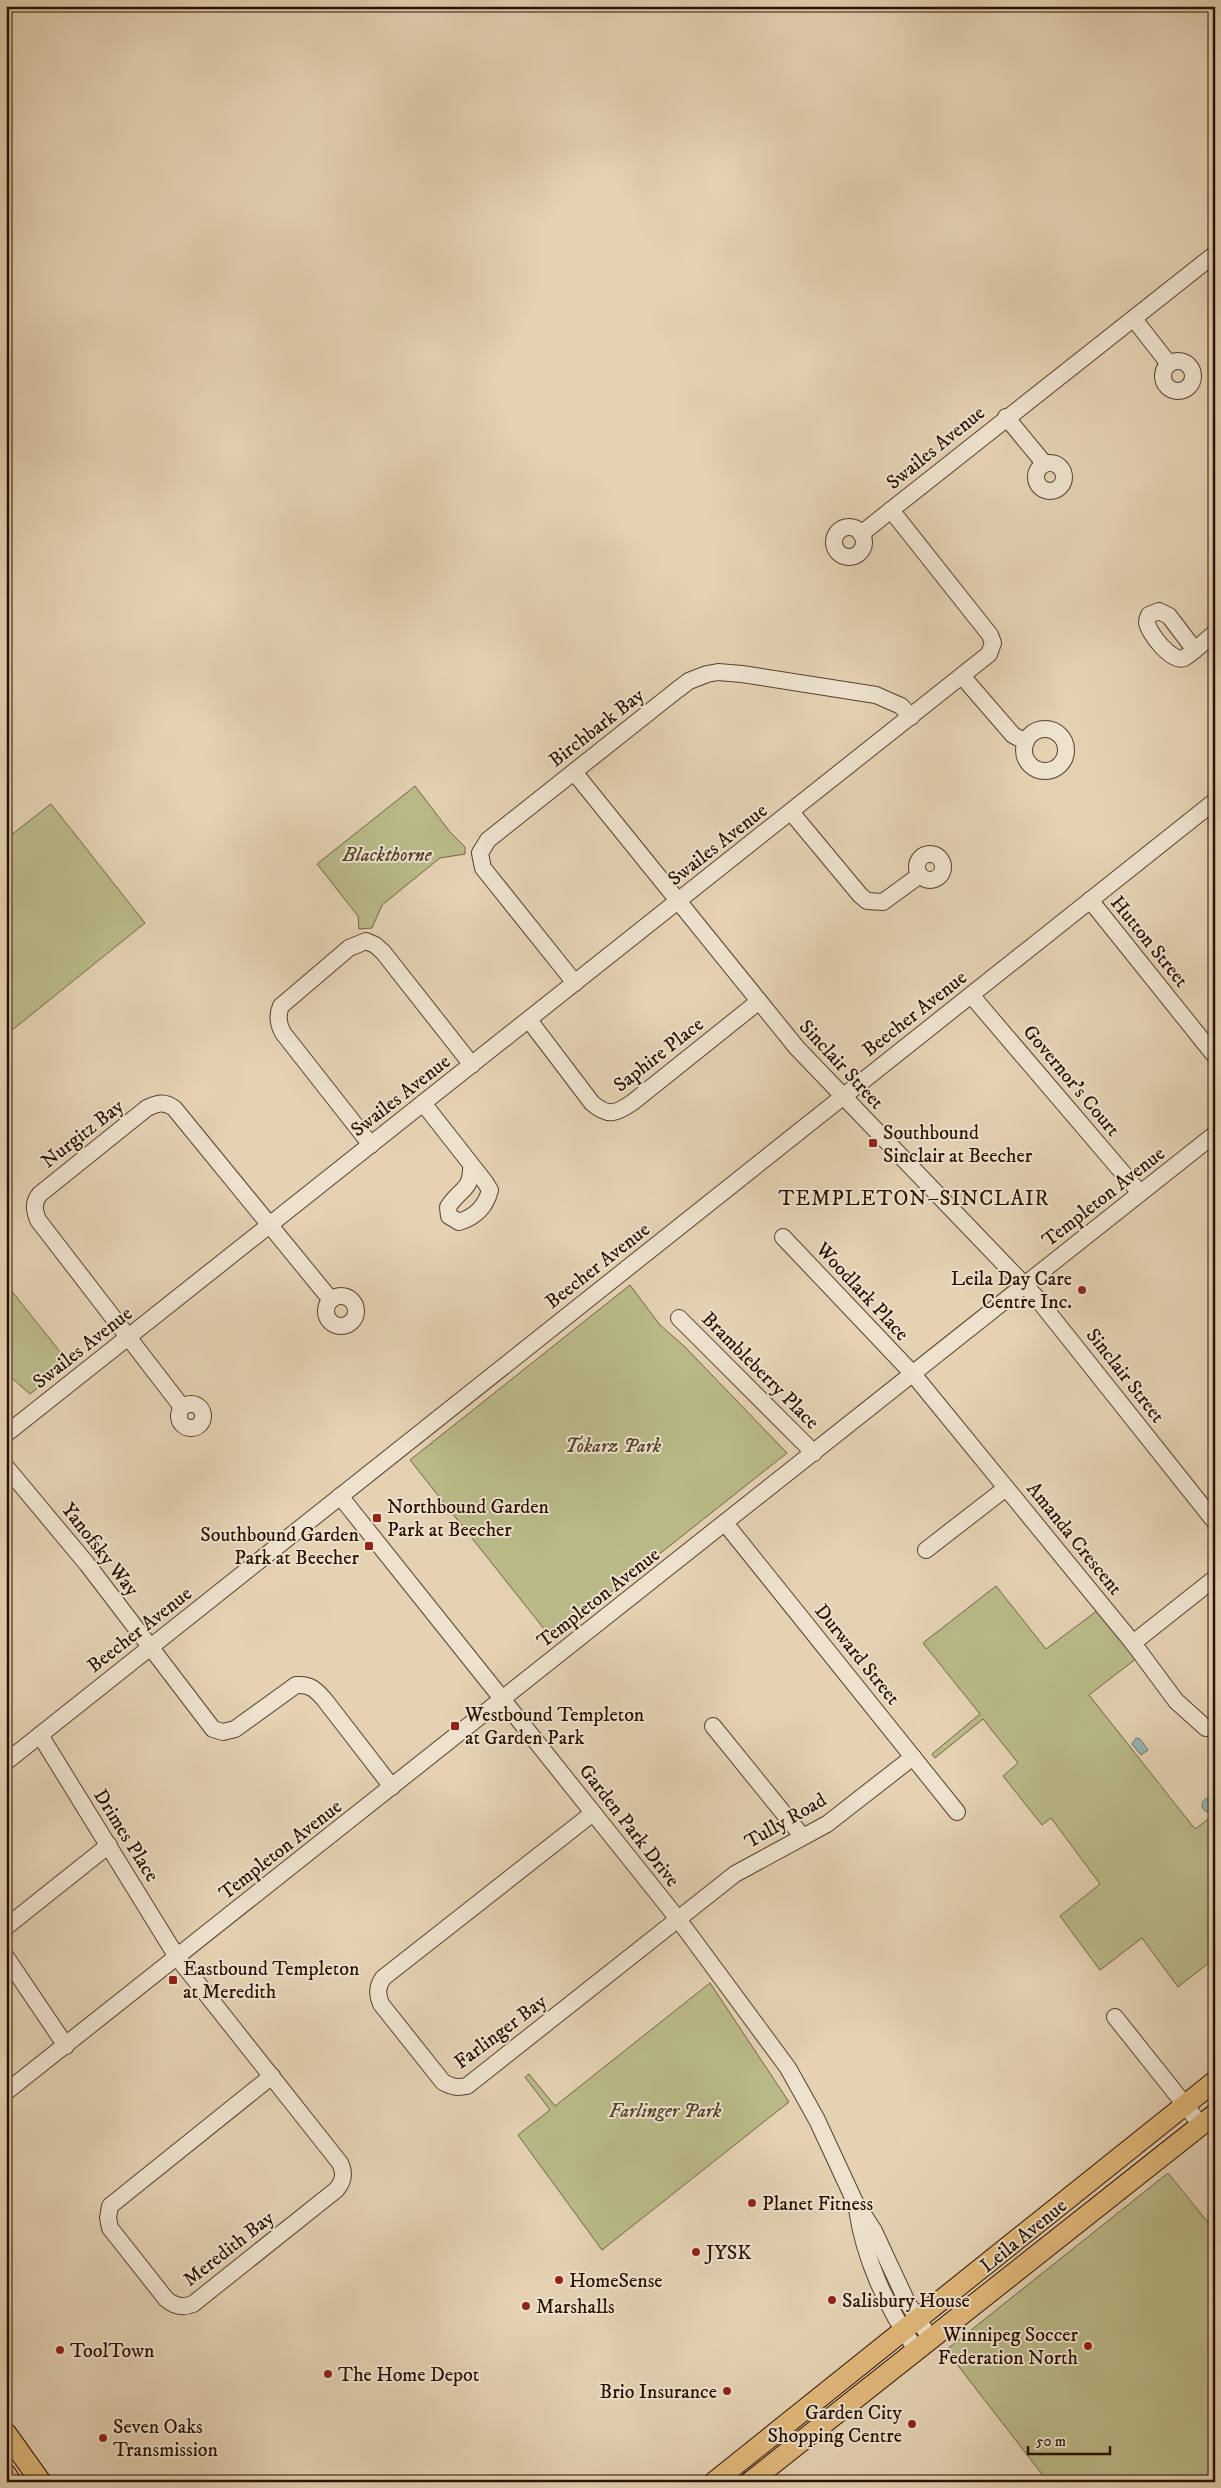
<svg xmlns="http://www.w3.org/2000/svg" width="1221" height="2488" viewBox="0 0 1221 2488" font-family="'IM FELL DW Pica',serif">
  <rect width="100%" height="100%" fill="#e4d2b3"/>
  <filter id="stains"><feTurbulence type="fractalNoise" baseFrequency=".004" numOctaves="4"/><feColorMatrix values="0 0 0 0 .2 0 0 0 0 .09 0 0 0 0 .02 0 0 0 .5 -.17"/></filter>
  <radialGradient id="worn" r=".72"><stop offset=".6" stop-color="#630" stop-opacity="0"/><stop offset="1" stop-color="#630" stop-opacity=".3"/></radialGradient>
  <g fill="#baba89" stroke="#726544">
    <polygon points="415,786 450,832 465,847 465,854 440,858 382,905 372,928 359,929 358,916 317,864"/>
    <polygon points="51,804 145,923 6,1035 6,839"/>
    <polygon points="6,1284 69,1363 30,1394 6,1373"/>
    <polygon points="630,1285 660,1325 685,1347 787,1453 552,1639 410,1460"/>
    <polygon points="996,1586 1046,1649 1098,1610 1137,1658 1089,1695 1195,1829 1215,1814 1215,1958 1178,1987 1142,1938 1100,1970 1060,1916 1100,1884 1051,1818 1042,1825 1003,1776 1018,1763 983,1719 935,1758 932,1754 980,1714 923,1643"/>
    <polygon points="710,1983 789,2102 602,2250 518,2135 550,2110 525,2077 529,2074 555,2106"/>
    <polygon points="1168,2173 1215,2231 1215,2482 1048,2482 946,2350"/>
  </g>
  <g fill="#97b6b4" stroke="#6b746c">
    <polygon points="1136,1738 1140,1739 1148,1750 1141,1755 1132,1744"/>
    <circle cx="1209" cy="1805" r="7"/>
  </g>
  <g fill="none" stroke-linecap="round" stroke-linejoin="round">
    <g stroke="#58402d" stroke-width="18">
      <g id="minor">
        <polyline points="1134,319 1169,364"/>
        <circle cx="1178" cy="376" r="15"/>
        <polyline points="1006,417 1044,463"/>
        <circle cx="1050" cy="477" r="14"/>
        <circle cx="849" cy="542" r="15"/>
        <polyline points="861,534 891,510"/>
        <path d="M1194 649 1169 616 1159 611 1149 615C1148 617 1147 620 1147 622 1148 633 1172 663 1184 658 1192 654 1207 639 1215 633"/>
        <polyline points="962,676 1013,735 1026,742"/>
        <circle cx="1045" cy="750" r="21"/>
        <polyline points="574,772 797,1048 1036,1297 1215,1522"/>
        <polyline points="791,812 860,895 867,901 883,902 920,875"/>
        <circle cx="930" cy="867" r="13"/>
        <polyline points="1090,900 1215,1056"/>
        <polyline points="575,983 483,868 480,853 488,840 677,690 689,681 707,674 718,672 742,674 876,695 901,706 911,717"/>
        <polyline points="971,995 1140,1193"/>
        <path d="M529 1020 592 1103C608 1117 616 1114 633 1102L758 1002"/>
        <path d="M423 1103 485 1182 490 1190C486 1206 475 1217 459 1222L449 1216 448 1207C460 1188 472 1191 471 1165"/>
        <path d="M371 1145 283 1033C278 1024 277 1015 281 1006L349 948 366 941 375 945 383 952 472 1065"/>
        <polyline points="783,1237 913,1374 1133,1643 1176,1701 1206,1728"/>
        <circle cx="341" cy="1311" r="15"/>
        <polyline points="679,1318 814,1453"/>
        <circle cx="191" cy="1416" r="12"/>
        <path d="M182 1407 38 1220C34 1210 33 1202 40 1194L147 1108C158 1103 164 1101 174 1108L331 1300"/>
        <polyline points="6,1434 989,654 993,643 990,635 891,510 1215,254"/>
        <path d="M6 1467 87 1564 213 1729 223 1732 235 1729 296 1685C310 1684 315 1689 324 1699L392 1787"/>
        <polyline points="340,1496 678,1919 788,2068 817,2120 855,2202 874,2231 907,2302 930,2338"/>
        <polyline points="725,1523 957,1812"/>
        <polyline points="926,1550 1006,1488"/>
        <polyline points="1133,1643 1215,1578"/>
        <polyline points="713,1726 802,1836"/>
        <path d="M40 1735 177 1957 340 2163C345 2173 344 2181 336 2190L193 2304C183 2308 174 2306 166 2299L110 2228 108 2218 110 2206 272 2076"/>
        <polyline points="6,1762 1215,801"/>
        <path d="M593 1813 383 1978C377 1987 377 1994 381 2004L443 2082C452 2087 457 2088 467 2086L735 1874 827 1824 913 1757"/>
        <polyline points="6,1927 109,1845"/>
        <polyline points="6,1957 66,2046"/>
        <polyline points="1115,2017 1201,2125"/>
        <polyline points="6,2092 1215,1134"/>
        <path d="M857 2209C864 2258 887 2309 916 2349"/>
      </g>
    </g>
    <g stroke="#291000" stroke-width="22">
      <g id="major">
        <polyline points="6,2433 41,2482"/>
        <polyline points="6,2474 11,2482"/>
        <polyline points="714,2482 1215,2081"/>
        <polyline points="750,2482 1215,2114"/>
      </g>
    </g>
    <use href="#minor" stroke="#ede2ce" stroke-width="16"/>
    <use href="#major" stroke="#e2b97a" stroke-width="20"/>
  </g>
  <g fill="#8f2418" stroke="#ede2ce" stroke-width="2">
    <rect x="868" y="1138" width="10" height="10" rx="2.5"/>
    <circle cx="1082" cy="1290" r="5"/>
    <rect x="372" y="1513" width="10" height="10" rx="2.5"/>
    <rect x="364" y="1541" width="10" height="10" rx="2.5"/>
    <rect x="450" y="1721" width="10" height="10" rx="2.5"/>
    <rect x="168" y="1975" width="10" height="10" rx="2.5"/>
    <circle cx="752" cy="2203" r="5"/>
    <circle cx="696" cy="2252" r="5"/>
    <circle cx="559" cy="2280" r="5"/>
    <circle cx="832" cy="2300" r="5"/>
    <circle cx="526" cy="2306" r="5"/>
    <circle cx="1088" cy="2346" r="5"/>
    <circle cx="60" cy="2350" r="5"/>
    <circle cx="328" cy="2374" r="5"/>
    <circle cx="727" cy="2391" r="5"/>
    <circle cx="912" cy="2424" r="5"/>
    <circle cx="103" cy="2438" r="5"/>
  </g>
  <g text-anchor="middle" stroke-width="4" stroke-linejoin="round" paint-order="stroke">
    <g font-size="20" fill="#291000" stroke="#ede2ce">
      <text transform="translate(935 447) rotate(-39)" y="7">Swailes Avenue</text>
      <text transform="translate(596 727) rotate(-38)" y="7">Birchbark Bay</text>
      <text transform="translate(717 844) rotate(-38)" y="7">Swailes Avenue</text>
      <text transform="translate(1150 941) rotate(51)" y="7">Hutton Street</text>
      <text transform="translate(914 1013) rotate(-38)" y="7">Beecher Avenue</text>
      <text transform="translate(658 1054) rotate(-38)" y="7">Saphire Place</text>
      <text transform="translate(842 1064) rotate(47)" y="7">Sinclair Street</text>
      <text transform="translate(1072 1080) rotate(50)" y="7">Governor's Court</text>
      <text transform="translate(400 1095) rotate(-38)" y="7">Swailes Avenue</text>
      <text transform="translate(82 1133) rotate(-38)" y="7">Nurgitz Bay</text>
      <text transform="translate(1103 1196) rotate(-38)" y="7">Templeton Avenue</text>
      <text transform="translate(597 1265) rotate(-38)" y="7">Beecher Avenue</text>
      <text transform="translate(863 1291) rotate(47)" y="7">Woodlark Place</text>
      <text transform="translate(82 1347) rotate(-38)" y="7">Swailes Avenue</text>
      <text transform="translate(761 1370) rotate(45)" y="7">Brambleberry Place</text>
      <text transform="translate(1126 1375) rotate(52)" y="7">Sinclair Street</text>
      <text transform="translate(1075 1538) rotate(51)" y="7">Amanda Crescent</text>
      <text transform="translate(101 1549) rotate(52)" y="7">Yanofsky Way</text>
      <text transform="translate(598 1597) rotate(-38)" y="7">Templeton Avenue</text>
      <text transform="translate(139 1629) rotate(-38)" y="7">Beecher Avenue</text>
      <text transform="translate(858 1654) rotate(51)" y="7">Durward Street</text>
      <text transform="translate(785 1820) rotate(-30)" y="7">Tully Road</text>
      <text transform="translate(630 1825) rotate(52)" y="7">Garden Park Drive</text>
      <text transform="translate(127 1835) rotate(58)" y="7">Drimes Place</text>
      <text transform="translate(280 1849) rotate(-38)" y="7">Templeton Avenue</text>
      <text transform="translate(500 2031) rotate(-37)" y="7">Farlinger Bay</text>
      <text transform="translate(1023 2235) rotate(-39)" y="7">Leila Avenue</text>
      <text transform="translate(228 2248) rotate(-38)" y="7">Meredith Bay</text>
    </g>
    <g font-size="20" font-style="italic" fill="#544329" stroke="#ede2ce">
      <text x="387" y="861">Blackthorne</text>
      <text x="613" y="1452">Tokarz Park</text>
      <text x="665" y="2117">Farlinger Park</text>
    </g>
    <g font-size="20" fill="#291000" stroke="#ede2ce" text-anchor="start">
      <text x="883" y="1139">Southbound<tspan x="883" dy="23">Sinclair at Beecher</tspan></text>
      <text x="1072" y="1285" text-anchor="end">Leila Day Care<tspan x="1072" dy="23">Centre Inc.</tspan></text>
      <text x="387" y="1513">Northbound Garden<tspan x="387" dy="23">Park at Beecher</tspan></text>
      <text x="359" y="1541" text-anchor="end">Southbound Garden<tspan x="359" dy="23">Park at Beecher</tspan></text>
      <text x="465" y="1721">Westbound Templeton<tspan x="465" dy="23">at Garden Park</tspan></text>
      <text x="183" y="1975">Eastbound Templeton<tspan x="183" dy="23">at Meredith</tspan></text>
      <text x="762" y="2210">Planet Fitness</text>
      <text x="706" y="2259">JYSK</text>
      <text x="569" y="2287">HomeSense</text>
      <text x="842" y="2307">Salisbury House</text>
      <text x="536" y="2313">Marshalls</text>
      <text x="1078" y="2341" text-anchor="end">Winnipeg Soccer<tspan x="1078" dy="23">Federation North</tspan></text>
      <text x="70" y="2357">ToolTown</text>
      <text x="338" y="2381">The Home Depot</text>
      <text x="717" y="2398" text-anchor="end">Brio Insurance</text>
      <text x="902" y="2419" text-anchor="end">Garden City<tspan x="902" dy="23">Shopping Centre</tspan></text>
      <text x="113" y="2433">Seven Oaks<tspan x="113" dy="23">Transmission</tspan></text>
    </g>
    <g font-size="21" letter-spacing="1" fill="#291000" stroke="#ede2ce">
      <text x="914" y="1205">TEMPLETON–SINCLAIR</text>
    </g>
  </g>
  <rect width="1221" height="2488" fill="none" stroke="#e4d2b3" stroke-width="25"/>
  <rect x="8" y="8" width="1206" height="2473" fill="none" stroke="#291000" stroke-width="2.5"/>
  <rect x="12" y="12" width="1196" height="2463" fill="none" stroke="#291000"/>
  <path d="M1028 2446v8h82v-8" fill="none" stroke="#291000" stroke-width="2.5"/>
  <text x="1036" y="2446" font-size="15" fill="#291000" stroke="#ede2ce" stroke-width="4" paint-order="stroke">50 m</text>
  <rect width="100%" height="100%" filter="url(#stains)"/>
  <rect width="100%" height="100%" fill="url(#worn)"/>
</svg>
